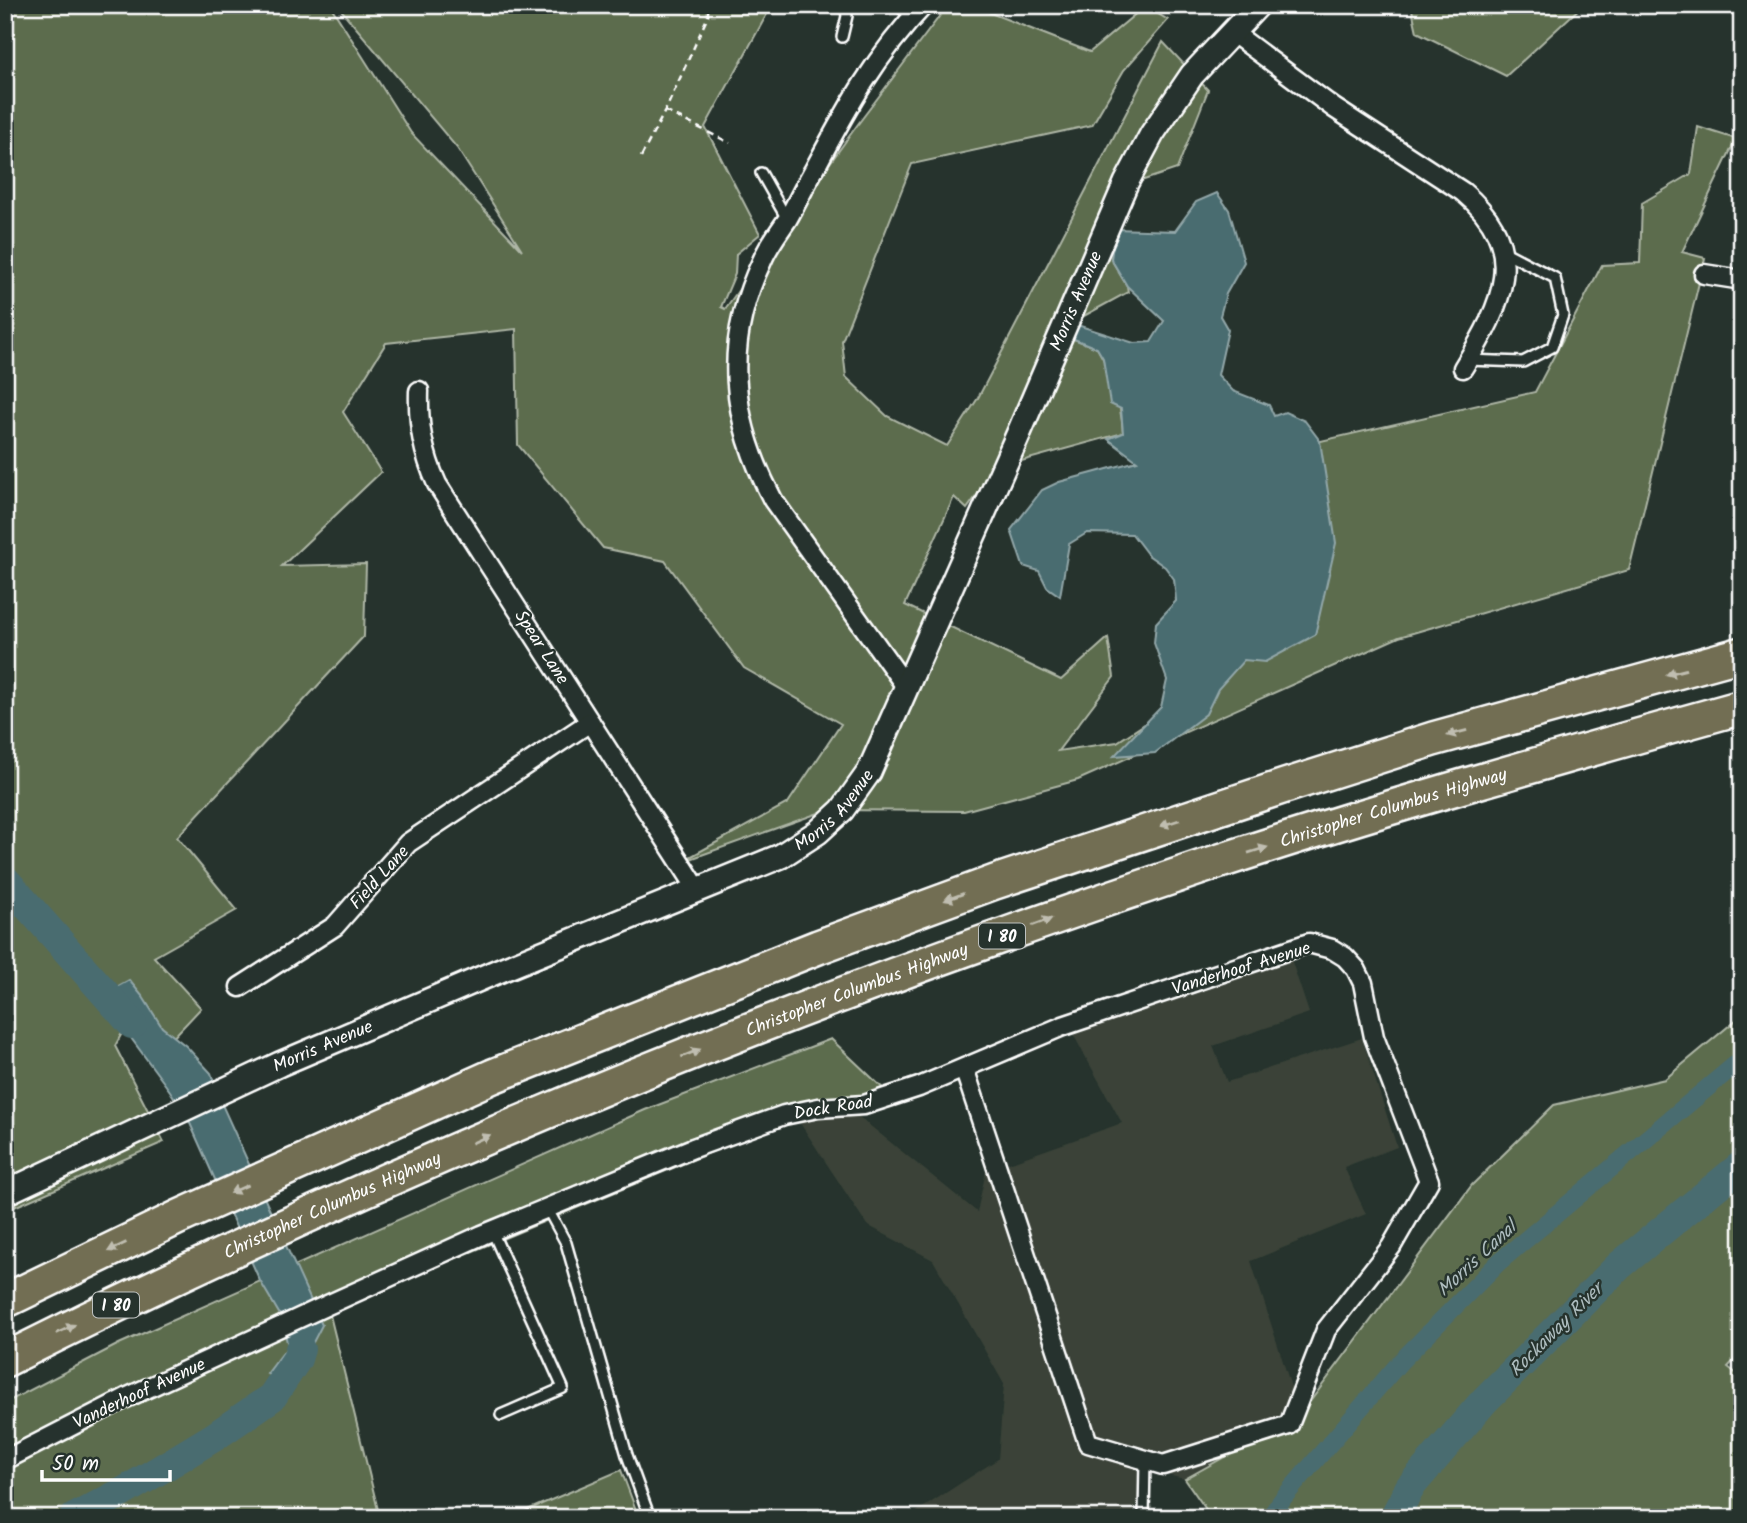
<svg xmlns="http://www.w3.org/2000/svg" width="1747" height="1523" viewBox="0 0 1747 1523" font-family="Kalam,sans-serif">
  <rect width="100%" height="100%" fill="#26332d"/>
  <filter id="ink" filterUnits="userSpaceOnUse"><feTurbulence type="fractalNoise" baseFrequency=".0143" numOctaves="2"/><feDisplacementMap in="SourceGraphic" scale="14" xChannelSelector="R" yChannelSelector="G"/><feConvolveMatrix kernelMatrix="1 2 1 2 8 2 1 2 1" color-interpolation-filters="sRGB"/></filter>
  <g filter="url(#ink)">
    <polygon fill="#3a4338" points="1287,947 1309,1013 1213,1046 1227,1082 1362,1038 1397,1147 1344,1167 1366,1214 1251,1261 1300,1415 1185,1479 1148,1471 1132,1518 907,1518 998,1459 1004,1384 933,1260 867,1225 796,1117 848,1108 977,1212 986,1171 1122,1123 1068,1025"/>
    <g fill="#5c6c4e" stroke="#aeb6a6" stroke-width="2">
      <path d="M5 5H330L411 133 522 250 457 148 337 5H772L705 127 760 234 736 254 735 274 721 307 725 309 858 124 948 5H970L1090 52 1145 6 1168 20 1124 70 1092 125 912 164 842 341 846 377 887 416 947 446 978 398 1163 42 1208 90 1177 169 1123 187 1111 259 1127 286 1128 292 1071 323 1069 337 1097 348C1112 373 1121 404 1123 433L996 468 967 509 954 497 905 605 1061 680 1108 638 1114 677 1058 751 1117 742 1175 704 1290 448 1535 392 1602 265 1640 263 1642 203 1691 174 1698 127 1736 139 1682 252 1705 258 1629 570 1399 637 1078 780 964 811 827 810 679 863 788 803 841 724 744 668 665 561 603 548 518 445 516 329 386 343 343 412 381 472 282 566 366 564 364 636 177 837 237 910 154 957 201 1008 168 1043 134 1011 115 1046 164 1142 5 1211Z"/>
      <polygon points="1411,5 1583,5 1506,76 1417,32"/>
      <polygon points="1742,1015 1742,1352 1728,1367 1742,1378 1742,1518 1212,1518 1185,1479 1300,1415 1472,1185 1554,1105 1665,1079"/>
      <polygon points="831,1039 890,1095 796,1117 329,1311 380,1518 5,1518 5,1403 119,1344 645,1110"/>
      <polygon points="621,1470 639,1518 509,1518"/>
    </g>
    <g fill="#4a6c70" stroke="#92a7a9" stroke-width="2">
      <polygon points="1217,193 1229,210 1244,262 1226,294 1220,316 1228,330 1218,375 1233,391 1269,405 1274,416 1285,412 1305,421 1320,441 1336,543 1315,635 1265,662 1244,660 1218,689 1206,714 1155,753 1114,756 1161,707 1167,680 1154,643 1156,623 1176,601 1174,579 1165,567 1148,555 1132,534 1087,533 1069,544 1060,596 1047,587 1039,571 1023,566 1011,530 1042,490 1059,482 1137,461 1108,439 1123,433 1121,409 1110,404 1103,358 1097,348 1069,337 1071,323 1134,343 1151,342 1164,321 1127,286 1111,259 1115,229 1175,231 1196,202"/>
      <polygon points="129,980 143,997 162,1027 186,1046 211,1073 223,1107 322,1325 307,1354 286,1384 267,1374 288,1346 280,1315 260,1281 189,1121 170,1091 100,996"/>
    </g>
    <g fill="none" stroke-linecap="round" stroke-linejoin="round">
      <polyline stroke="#4a6c70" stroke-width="18" points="1269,1518 1284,1497 1401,1361 1499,1262 1742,1059"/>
      <g stroke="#4a6c70" stroke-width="30">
        <polyline points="5,880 132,1024"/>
        <polyline points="74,1518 123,1492 214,1437 272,1397 297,1359 300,1349"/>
        <polyline points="1394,1518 1410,1487 1484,1401 1619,1266 1742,1165"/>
      </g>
      <g stroke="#fff" stroke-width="14">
        <g id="service">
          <polyline points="897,5 913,17"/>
          <polyline points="842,37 847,16 845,5"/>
          <polyline points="761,173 787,219"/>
          <polyline points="1467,360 1523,362 1552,347 1563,315 1555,278 1503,251"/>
          <polyline points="547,1208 566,1243 627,1455 650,1518"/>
          <polyline points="492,1231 563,1388 501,1415"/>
          <polyline points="1144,1518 1145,1459"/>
        </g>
      </g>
      <g stroke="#fff" stroke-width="23">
        <g id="minor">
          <path d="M1232 32 1334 108 1463 192C1530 248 1503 304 1463 368"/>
          <polyline points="1704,274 1742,280"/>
          <path d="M419 391C418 425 423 453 437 484L698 890"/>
          <path d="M907 688 773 500C731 421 722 344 762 261 768 246 778 233 787 220 797 203 805 185 815 168 847 108 876 55 924 5"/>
          <polyline points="240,987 335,926 408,843 590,722"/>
          <polyline points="5,1460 126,1398 323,1307 482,1235 693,1148 784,1115 818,1108 864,1105 919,1087 1063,1026 1309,943 1332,949 1345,957 1356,969 1363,983 1374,1037 1429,1181 1391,1247 1326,1330 1289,1425 1163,1465 1088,1443 964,1068"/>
        </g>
      </g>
      <g stroke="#fff" stroke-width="28">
        <g id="tertiary">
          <path id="s1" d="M5 1193 280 1064 503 969 781 856 818 832 842 810 869 772 1018 435 1126 183 1152 134 1192 75 1258 5"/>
        </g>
      </g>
      <g stroke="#fff" stroke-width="38">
        <g id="motorway">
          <polyline points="5,1301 179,1217 493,1076 818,947 995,882 1285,786 1433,739 1742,654"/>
          <path id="s2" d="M5 1360C395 1164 800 1000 1214 863 1388 806 1565 756 1742 707"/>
        </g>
      </g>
      <g stroke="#fff" stroke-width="2.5" stroke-dasharray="7 5" stroke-linecap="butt">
        <polyline points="665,111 730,143"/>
        <polyline points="641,157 667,107 708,16 708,5"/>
      </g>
      <use href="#service" stroke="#26332d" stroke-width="9"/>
      <use href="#minor" stroke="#26332d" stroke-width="18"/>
      <use href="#tertiary" stroke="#26332d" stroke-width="23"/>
      <use href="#motorway" stroke="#726e52" stroke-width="33"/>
    </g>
    <defs><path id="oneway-solid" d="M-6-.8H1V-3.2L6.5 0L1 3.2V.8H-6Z" transform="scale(1.75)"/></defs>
    <g fill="#c0beb1">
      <use href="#oneway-solid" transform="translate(1676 672) rotate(165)"/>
      <use href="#oneway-solid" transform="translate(1457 733) rotate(165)"/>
      <use href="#oneway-solid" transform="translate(1170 823) rotate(162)"/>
      <use href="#oneway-solid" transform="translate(1258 850) rotate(-17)"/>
      <use href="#oneway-solid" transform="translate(954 897) rotate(160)"/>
      <use href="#oneway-solid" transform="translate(1042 922) rotate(-20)"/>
      <use href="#oneway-solid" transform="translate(691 1053) rotate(-22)"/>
      <use href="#oneway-solid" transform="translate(481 1139) rotate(-24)"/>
      <use href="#oneway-solid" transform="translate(239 1189) rotate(156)"/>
      <use href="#oneway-solid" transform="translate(117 1247) rotate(154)"/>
      <use href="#oneway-solid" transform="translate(66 1329) rotate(-26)"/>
    </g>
  </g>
  <g text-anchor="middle" stroke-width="5" stroke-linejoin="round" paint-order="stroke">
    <g fill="#26332d" stroke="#bec2c0" stroke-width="2">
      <rect x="979" y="923.5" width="46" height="25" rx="5"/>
      <rect x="93" y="1292.5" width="46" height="25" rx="5"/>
    </g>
    <g font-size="16" font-weight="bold" fill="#fff">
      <text x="1002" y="942">I 80</text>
      <text x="116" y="1311">I 80</text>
    </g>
    <g font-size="18" fill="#fff" stroke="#26332d">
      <text dy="6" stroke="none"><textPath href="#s1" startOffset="1484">Morris Avenue</textPath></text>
      <text transform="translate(542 647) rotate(57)" y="6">Spear Lane</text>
      <text dy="6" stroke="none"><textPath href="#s1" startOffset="917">Morris Avenue</textPath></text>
      <text dy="6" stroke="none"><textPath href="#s2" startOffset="1496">Christopher Columbus Highway</textPath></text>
      <text transform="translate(379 877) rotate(-48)" y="6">Field Lane</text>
      <text transform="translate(1241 968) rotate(-17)" y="6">Vanderhoof Avenue</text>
      <text dy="6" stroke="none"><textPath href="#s2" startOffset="929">Christopher Columbus Highway</textPath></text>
      <text dy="6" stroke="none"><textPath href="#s1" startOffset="350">Morris Avenue</textPath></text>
      <text transform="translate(833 1107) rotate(-9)" y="6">Dock Road</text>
      <text dy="6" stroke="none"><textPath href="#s2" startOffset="362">Christopher Columbus Highway</textPath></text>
      <text transform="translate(139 1393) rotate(-25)" y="6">Vanderhoof Avenue</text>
    </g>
    <g font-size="19" font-style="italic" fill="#aebdbf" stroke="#26332d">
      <text transform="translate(1476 1258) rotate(-43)" y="7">Morris Canal</text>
      <text transform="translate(1555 1329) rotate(-45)" y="7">Rockaway River</text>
    </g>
  </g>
  <rect width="1747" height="1523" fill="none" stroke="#26332d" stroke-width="28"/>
  <rect x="14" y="14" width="1719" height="1495" fill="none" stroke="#fff" stroke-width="2.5" filter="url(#ink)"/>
  <path d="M42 1470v10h128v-10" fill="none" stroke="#ffffff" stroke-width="3.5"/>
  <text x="52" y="1470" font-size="21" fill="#ffffff" stroke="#26332d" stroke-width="5" paint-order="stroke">50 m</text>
</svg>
